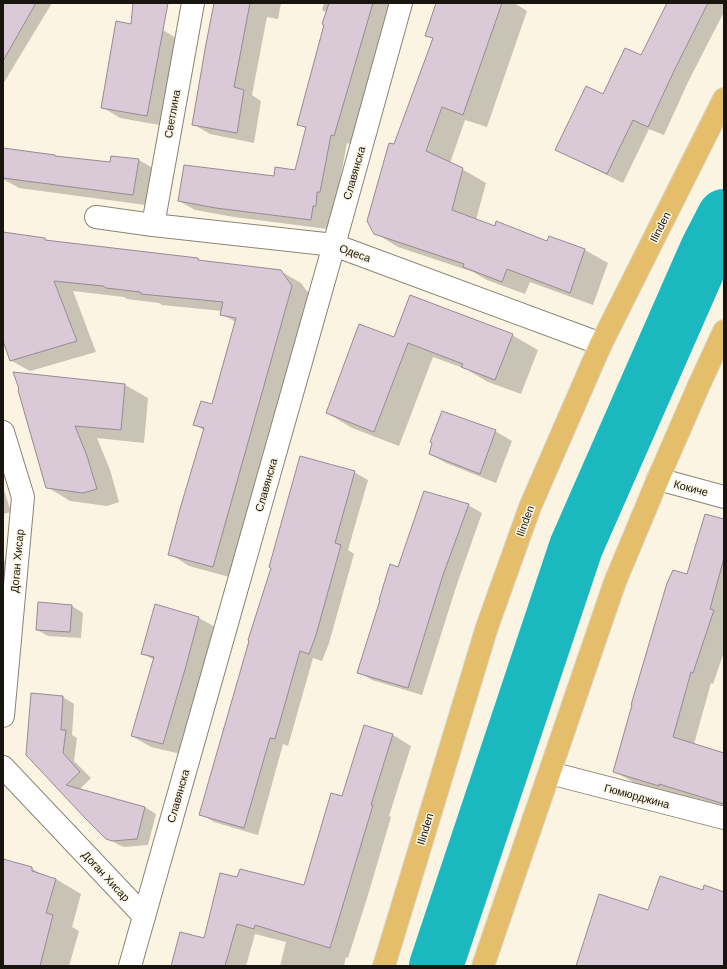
<svg xmlns="http://www.w3.org/2000/svg" width="727" height="969" viewBox="0 0 727 969" font-family="Helvetica,sans-serif">
  <rect width="100%" height="100%" fill="#fbf4e2"/>
  <g fill="#0003">
    <polygon points="3,3 52,3 3,84"/>
    <polygon points="215,3 281,3 278,19 267,17 252,95 261,101 254,143 210,134 193,124"/>
    <polygon points="324,3 392,3 351,144 347,143 336,201 334,201 332,215 330,215 327,229 234,217 195,210 179,201 296,171 307,129 299,124 325,25 327,13 322,10"/>
    <polygon points="438,3 514,3 527,11 487,127 465,120 450,163 462,169 486,183 476,220 495,227 548,243 550,237 585,250 608,263 593,305 530,282 525,294 487,280 473,272 398,247 375,233 394,146 434,39 426,35"/>
    <polygon points="668,3 724,3 724,12 689,80 664,135 649,129 623,183 572,158 556,149 603,96 641,57"/>
    <polygon points="163,30 181,41 165,126 120,118 102,107"/>
    <polygon points="3,149 58,158 111,163 139,160 159,172 153,206 19,188 3,179"/>
    <polygon points="3,233 45,239 49,241 198,259 202,261 280,271 301,283 312,298 233,578 189,566 170,554 204,430 194,424 213,406 236,322 221,314 222,311 162,305 159,303 127,299 124,297 73,291 96,352 30,371 10,360 3,338"/>
    <polygon points="512,335 538,350 521,394 488,382 466,369 433,357 399,446 352,428 327,413 395,339"/>
    <polygon points="125,385 148,398 144,443 97,438 110,470 119,502 107,506 70,501 47,487 20,396"/>
    <polygon points="495,431 512,441 496,483 446,463 430,454"/>
    <polygon points="354,472 368,480 348,550 354,554 329,643 322,661 313,658 288,746 283,744 258,835 214,822 201,814"/>
    <polygon points="3,487 11,512 3,514"/>
    <polygon points="468,505 482,513 457,584 422,695 372,680 358,672 399,568"/>
    <polygon points="724,520 724,652 713,684 711,683 694,744 724,754 724,808 679,795 679,796 635,783 615,772 688,575"/>
    <polygon points="3,560 16,568 3,611"/>
    <polygon points="39,604 72,606 83,613 81,638 48,636 37,630"/>
    <polygon points="199,618 217,628 181,754 151,747 132,736 154,660 142,653"/>
    <polygon points="63,697 74,704 72,735 77,738 74,761 91,778 79,790 145,807 156,814 148,845 124,847 119,845 107,838 27,755"/>
    <polygon points="364,726 393,735 411,746 389,816 391,817 368,895 348,958 346,957 344,966 280,966 286,942 255,934 246,966 172,966 204,939 238,878 305,886 343,797"/>
    <polygon points="3,860 31,868 45,876 56,879 81,894 72,927 79,931 69,966 3,966"/>
  </g>
  <g fill="none" stroke-linecap="round" stroke-linejoin="round">
    <polyline stroke="#1bb8c0" stroke-width="54" points="436,966 576,547 707,249 724,216"/>
  </g>
  <g fill="#dac9d6" stroke="#998a96">
    <polygon points="3,3 36,3 3,61"/>
    <polygon points="133,3 168,3 147,116 101,108 116,21 131,24"/>
    <polygon points="214,3 250,3 234,87 244,90 237,133 192,125 206,44"/>
    <polygon points="329,3 373,3 334,136 331,135 320,192 317,192 316,206 313,206 311,220 216,208 178,201 184,165 274,176 275,167 295,170 306,127 297,125 324,25 322,24"/>
    <polygon points="436,3 502,3 463,115 442,107 426,151 463,168 452,210 495,226 496,221 547,241 549,236 585,249 570,293 507,269 502,282 463,267 464,264 374,234 367,221 389,143 394,144 433,38 425,36"/>
    <polygon points="667,3 708,3 674,71 648,127 633,120 607,174 555,150 586,86 603,94 625,48 641,55"/>
    <polygon points="3,148 55,155 55,156 110,162 111,156 139,159 133,195 3,178"/>
    <polygon points="3,232 45,238 45,240 198,258 198,260 273,269 281,270 292,286 213,567 168,555 180,509 204,428 193,425 201,401 212,404 236,318 220,315 223,302 141,294 140,292 106,288 103,286 54,281 77,341 10,361 3,341"/>
    <polygon points="410,295 513,334 495,380 461,367 463,364 408,343 374,432 326,413 359,324 394,337"/>
    <polygon points="13,372 125,384 121,430 75,426 87,456 97,489 83,493 46,488 18,390 19,389"/>
    <polygon points="442,411 496,430 480,474 429,454 432,443 430,442"/>
    <polygon points="300,456 355,471 335,543 341,545 316,635 309,654 300,651 275,739 270,738 244,828 199,815 249,641 248,640 271,568 269,567"/>
    <polygon points="424,491 469,504 443,575 408,688 357,673 380,600 379,600 390,564 398,567"/>
    <polygon points="705,514 724,519 724,558 710,609 714,610 693,673 691,672 673,737 724,753 724,804 659,784 659,786 613,772 632,705 631,705 667,583 673,570 687,574"/>
    <polygon points="38,602 72,605 70,632 36,630"/>
    <polygon points="155,604 199,617 186,666 163,744 131,736 154,657 141,654"/>
    <polygon points="31,693 63,696 61,730 66,730 63,753 80,772 66,785 145,807 137,839 112,841 106,839 85,818 26,755"/>
    <polygon points="364,725 393,734 371,805 373,805 330,948 255,925 254,929 237,924 225,966 171,966 180,932 204,938 220,873 237,877 240,869 304,885 331,793 342,796"/>
    <polygon points="3,859 32,867 32,871 56,879 46,913 53,915 40,966 3,966"/>
    <polygon points="660,876 703,890 704,885 724,892 724,966 576,966 599,894 648,910"/>
  </g>
  <g fill="none" stroke-linecap="round" stroke-linejoin="round">
    <g stroke="#8a8474" stroke-width="24">
      <g id="minor">
        <polyline points="96,217 153,225 334,245 601,344"/>
        <polyline points="153,225 193,3"/>
        <polyline points="3,432 23,497 3,716"/>
        <polyline points="658,479 724,497"/>
        <polyline points="3,767 144,916"/>
        <polyline points="550,773 724,818"/>
        <polyline points="130,966 334,245 401,3"/>
      </g>
    </g>
    <g stroke="#dadad8" stroke-width="24">
      <g id="major">
        <polyline points="384,966 487,627 530,507 601,344 724,99"/>
        <polyline points="483,966 615,582 658,479 699,385 724,331"/>
      </g>
    </g>
    <use href="#minor" stroke="#fff" stroke-width="22"/>
    <use href="#major" stroke="#e5be6b" stroke-width="22"/>
  </g>
  <g text-anchor="middle" stroke-width="3" stroke-linejoin="round" paint-order="stroke">
    <g font-size="11" fill="#17150e" stroke="#fbf4e2">
      <text transform="translate(172 114) rotate(-80)" y="4">Светлина</text>
      <text transform="translate(354 173) rotate(-74)" y="4">Славянска</text>
      <text transform="translate(660 227) rotate(-63)" y="4">Ilinden</text>
      <text transform="translate(355 253) rotate(20)" y="4">Одеса</text>
      <text transform="translate(266 485) rotate(-74)" y="4">Славянска</text>
      <text transform="translate(691 488) rotate(15)" y="4">Кокиче</text>
      <text transform="translate(525 521) rotate(-70)" y="4">Ilinden</text>
      <text transform="translate(17 561) rotate(-85)" y="4">Доган Хисар</text>
      <text transform="translate(178 796) rotate(-74)" y="4">Славянска</text>
      <text transform="translate(637 796) rotate(15)" y="4">Гюмюрджина</text>
      <text transform="translate(425 829) rotate(-73)" y="4">Ilinden</text>
      <text transform="translate(106 876) rotate(47)" y="4">Доган Хисар</text>
    </g>
  </g>
  <rect width="727" height="969" fill="none" stroke="#17150e" stroke-width="8"/>
</svg>
